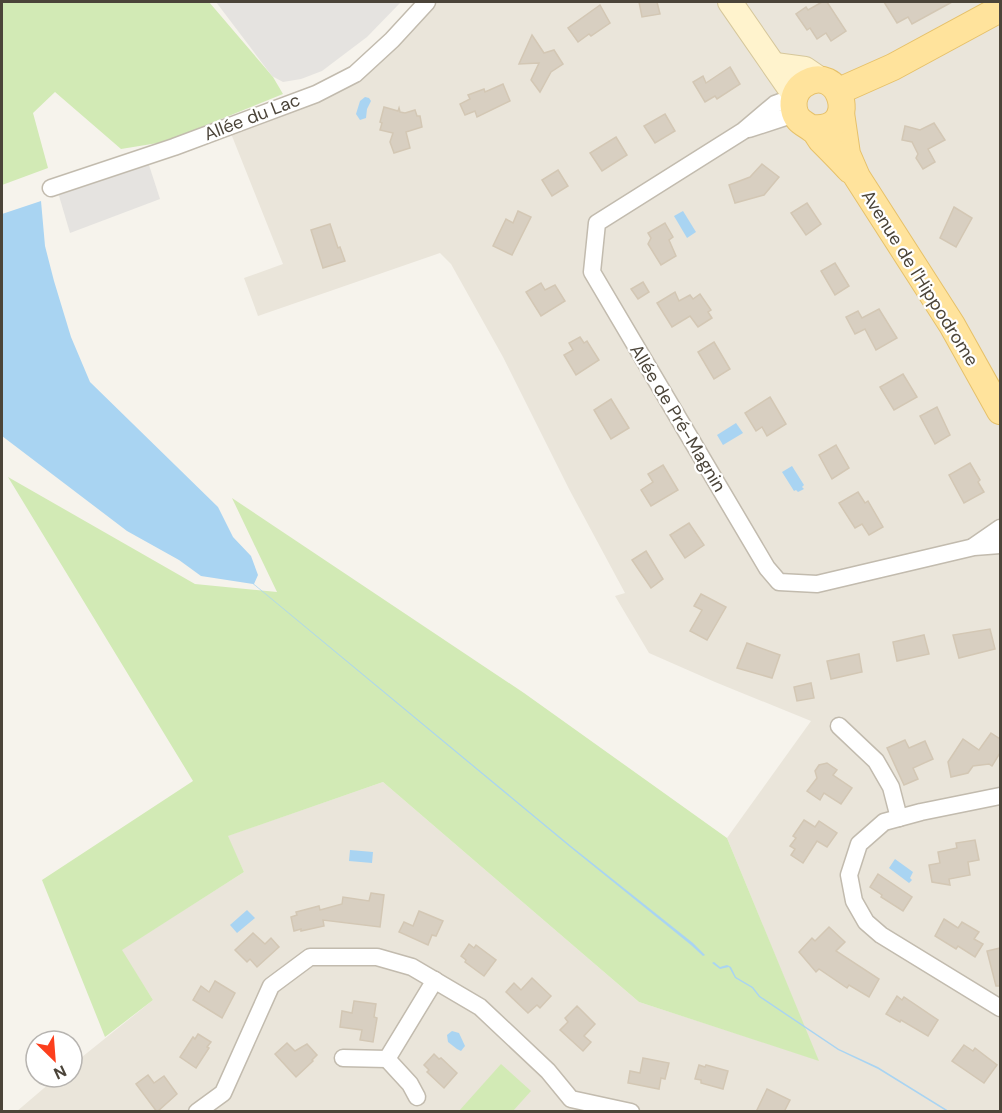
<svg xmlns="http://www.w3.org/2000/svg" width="1002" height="1113" viewBox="0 0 1002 1113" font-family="'DM Sans',sans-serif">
  <rect width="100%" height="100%" fill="#f6f3ec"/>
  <polygon fill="#eae5da" points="423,2 1000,2 1000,1111 16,1112 57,1077 72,1077 72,1065 153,1000 121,950 244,872 227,836 383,782 639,1002 818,1060 727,838 811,721 715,682 649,653 615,596 625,593 569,489 503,357 451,264 440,253 258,316 244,278 283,264 226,121 327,84 373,51"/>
  <g fill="#d2eab5">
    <polygon points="2,2 209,2 273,77 283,94 164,142 121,149 55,92 33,113 48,168 2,185"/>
    <polygon points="8,477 195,584 277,592 232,498 524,693 727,838 819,1061 639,1002 383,782 228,836 244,872 122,950 153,1000 105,1037 42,880 193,781"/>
    <polygon points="501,1064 531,1091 513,1111 459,1111"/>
  </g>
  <g fill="#e5e3e0">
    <polygon points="216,2 401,2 367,37 322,71 301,79 283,82 272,76"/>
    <polygon points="148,162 160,199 70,233 57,189"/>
  </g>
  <g fill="#a9d4f2">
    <polygon points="365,97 369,98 371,101 367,109 366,118 360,120 356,114 360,101"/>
    <polygon points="41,201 45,246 54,281 71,337 90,382 218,507 233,537 251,556 258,575 254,584 571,846 693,943 705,955 703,956 691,945 570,847 253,584 201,576 179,560 127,531 2,436 2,214"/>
    <polygon points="683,211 696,232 687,238 674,216"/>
    <polygon points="736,423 743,433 723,445 717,435"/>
    <polygon points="792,466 804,485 802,487 804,489 798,492 796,490 794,491 782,472"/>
    <polygon points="350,850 373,852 372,863 349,861"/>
    <polygon points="895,859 913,872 910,878 912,880 909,883 889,868"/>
    <polygon points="247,910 255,918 237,933 230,925"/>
    <polygon points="714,962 720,967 727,965 731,967 736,977 753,987 760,996 839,1049 878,1067 949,1111 946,1111 878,1069 838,1050 759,997 752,988 735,978 729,967 720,969 712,963"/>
    <polygon points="452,1031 459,1033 465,1046 461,1051 457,1049 448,1042 447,1035"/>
  </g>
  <g fill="#d8cfc1" stroke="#d3c7b4" stroke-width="1.5">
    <polygon points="639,2 657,2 660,14 642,17"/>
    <polygon points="822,2 827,2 846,31 831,41 826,33 817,39 810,28 807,30 796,14 806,7 808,10"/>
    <polygon points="884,2 952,2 912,24 908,17 897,23"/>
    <polygon points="600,5 610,23 591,36 589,34 578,42 568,28"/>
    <polygon points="532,35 544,53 554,50 563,64 551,72 540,92 531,80 539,63 519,64"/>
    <polygon points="730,67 740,84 717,99 715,96 705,102 693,82 703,76 706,83"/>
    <polygon points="503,84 510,101 477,117 475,111 465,115 460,104 470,99 468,95 484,89 485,92"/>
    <polygon points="384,107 398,111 399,108 400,112 405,113 415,110 417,116 420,116 422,127 406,132 410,148 394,153 390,142 393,133 380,130 382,123 380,122"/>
    <polygon points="665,114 675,131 655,143 644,126"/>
    <polygon points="934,123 945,140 928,149 935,162 923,169 916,158 918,154 912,142 902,140 905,126 920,130"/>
    <polygon points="616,137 627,155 602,171 590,153"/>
    <polygon points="762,164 779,177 764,195 735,203 729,185 750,177"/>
    <polygon points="558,170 568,186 552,196 542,180"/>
    <polygon points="807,203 821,224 806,235 791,213"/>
    <polygon points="954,207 972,218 956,247 940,238"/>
    <polygon points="518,211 531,217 512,255 493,246 506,219 513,223"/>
    <polygon points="665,223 673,237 669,240 676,256 661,265 648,244 651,238 648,233"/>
    <polygon points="330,224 338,248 340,247 345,261 323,268 311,230"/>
    <polygon points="835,263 849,286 835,295 821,271"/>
    <polygon points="643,282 649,292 638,299 631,289"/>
    <polygon points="541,283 545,290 555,285 565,301 541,316 526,292"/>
    <polygon points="675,292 679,301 690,295 693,299 700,294 711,310 708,312 712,318 698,327 690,316 672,327 657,303"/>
    <polygon points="879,309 897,338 876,350 865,329 855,334 846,317 858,311 862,318"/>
    <polygon points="580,337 584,343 587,341 599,360 576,375 564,355 573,350 569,343"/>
    <polygon points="714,342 730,369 714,379 698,352"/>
    <polygon points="903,374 917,397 894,410 880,387"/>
    <polygon points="770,397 786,424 767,436 762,427 756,431 745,413"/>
    <polygon points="611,399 629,428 611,439 594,410"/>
    <polygon points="937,407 950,435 935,444 920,416"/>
    <polygon points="836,445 849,468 832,479 819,455"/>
    <polygon points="970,463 980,480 978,482 984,492 964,503 949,475"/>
    <polygon points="663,465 678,490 651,506 641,490 653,482 648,474"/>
    <polygon points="858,492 865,503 868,501 883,527 869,535 862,524 855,528 839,503"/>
    <polygon points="689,523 704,545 685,558 670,535"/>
    <polygon points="646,551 663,579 651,588 632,560"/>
    <polygon points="701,594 726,607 707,640 690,631 702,610 694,606"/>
    <polygon points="990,629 995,649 959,658 953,635"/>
    <polygon points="924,635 929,654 897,661 893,642"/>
    <polygon points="747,643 780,655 772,678 737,668"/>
    <polygon points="859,654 862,672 831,679 827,661"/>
    <polygon points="811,683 814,698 797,701 794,687"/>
    <polygon points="991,733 1000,739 1000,753 992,766 989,764 973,766 968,773 951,777 948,762 963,739 979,750"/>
    <polygon points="905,740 909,748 925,741 933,759 913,768 918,779 904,785 887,748"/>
    <polygon points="827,763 837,770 833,775 852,788 841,804 824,793 820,800 807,791 817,778 815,771 819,765"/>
    <polygon points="804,820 815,827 819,821 837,833 827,847 817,841 803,863 791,855 795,849 790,846 796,838 793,836"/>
    <polygon points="975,840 979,860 968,862 970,875 949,879 950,885 932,882 929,865 940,863 938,852 957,848 956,843"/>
    <polygon points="878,874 912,897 903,911 881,897 882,895 870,887"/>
    <polygon points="371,893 384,895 380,927 323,920 324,926 301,931 301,929 294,931 291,917 297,915 296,912 319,906 320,910 342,904 343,897 369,901"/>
    <polygon points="419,911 443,921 436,936 432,935 428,945 399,932 404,922 413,926"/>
    <polygon points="944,919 958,928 962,922 979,932 974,939 983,944 975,957 958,946 956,949 935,936"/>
    <polygon points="829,927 845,942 836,951 879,979 869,997 849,985 847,988 819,969 816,972 799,952 812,938 815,941"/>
    <polygon points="253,933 265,944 271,938 279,947 257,967 250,959 247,962 235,950"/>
    <polygon points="469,944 474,948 476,945 496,960 484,976 465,962 466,960 461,956"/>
    <polygon points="1000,948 1000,986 996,986 987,951"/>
    <polygon points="532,978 551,996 540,1008 537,1005 528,1013 506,992 514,983 521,990"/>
    <polygon points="215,981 235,993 222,1018 193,1000 201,986 209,992"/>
    <polygon points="897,996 902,1000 904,997 938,1020 928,1036 901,1020 900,1022 886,1014"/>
    <polygon points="354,1001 376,1004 374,1017 377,1018 373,1042 360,1040 362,1030 340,1027 342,1011 352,1013"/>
    <polygon points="577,1006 595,1024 584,1036 591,1042 583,1051 560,1030 568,1022 565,1018"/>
    <polygon points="198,1034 211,1042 207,1047 209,1048 196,1068 180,1057 193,1037 195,1039"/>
    <polygon points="287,1043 295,1051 307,1044 317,1055 312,1060 313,1061 296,1077 275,1054"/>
    <polygon points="964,1045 973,1051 975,1048 997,1065 984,1083 952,1061"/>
    <polygon points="434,1054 439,1059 441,1058 457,1073 444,1088 427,1072 429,1070 424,1065"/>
    <polygon points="643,1058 669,1063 665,1079 661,1078 659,1089 628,1083 630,1071 640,1073"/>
    <polygon points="699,1065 705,1067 706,1065 728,1071 723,1089 701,1083 701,1080 695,1079"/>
    <polygon points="148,1075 154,1083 164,1076 177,1094 157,1112 136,1084"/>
    <polygon points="767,1089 790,1100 784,1112 756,1112"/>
  </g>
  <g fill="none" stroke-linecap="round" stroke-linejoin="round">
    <g stroke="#c2bbae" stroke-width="19">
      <g id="street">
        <polyline points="794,97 775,104 743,131 597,223 592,272 767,568 779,582 817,584 974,547 1000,545"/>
        <polyline points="749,129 795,114"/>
        <polyline points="51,188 174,147 316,94 355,74 392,40 427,2"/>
        <polyline points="974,546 1000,528"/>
        <polyline points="839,726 876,761 891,787 899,818"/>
        <polyline points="1000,796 921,812 884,822 859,844 849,875 854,901 866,922 881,935 1000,1008"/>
        <polyline points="343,1058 387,1059 435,980"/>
        <polyline points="387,1059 410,1084 417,1097"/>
        <polyline points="197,1112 223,1093 271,986 310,957 377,957 412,967 480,1007 548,1071 571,1099 631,1112"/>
      </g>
    </g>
    <g stroke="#d6c79b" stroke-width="26">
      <g id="secondary">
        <polyline points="730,2 795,96"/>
        <polyline points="775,65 805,69 821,80"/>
      </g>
    </g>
    <g stroke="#e6c16a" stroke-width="28">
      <g id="primary">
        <polyline points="839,91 893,67 1000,9"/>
        <polyline points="841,113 847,154 857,177 952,325 1000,411"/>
        <path d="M812 128C863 133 840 59 803 85 796 90 792 100 794 109 796 121 804 123 812 129 816 131 818 136 821 140 831 150 841 160 850 170"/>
      </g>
    </g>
    <use href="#street" stroke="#fff" stroke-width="16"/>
    <use href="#secondary" stroke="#fff3cd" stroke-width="24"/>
    <use href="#primary" stroke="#ffe39c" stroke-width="26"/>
  </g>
  <g text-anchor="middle" stroke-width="4.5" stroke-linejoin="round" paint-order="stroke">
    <g font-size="18" fill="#4b4439" stroke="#fff">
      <text transform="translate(252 117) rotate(-21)" y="6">Allée du Lac</text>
      <text transform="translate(920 278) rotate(58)" y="6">Avenue de l'Hippodrome</text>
      <text transform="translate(678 418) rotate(59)" y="6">Allée de Pré-Magnin</text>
    </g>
  </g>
  <rect width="1002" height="1113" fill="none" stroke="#4b4439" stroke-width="6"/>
  <g transform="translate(54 1059) rotate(155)"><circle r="28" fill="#ffffff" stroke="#b7b4b0" stroke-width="1.5"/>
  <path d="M0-4.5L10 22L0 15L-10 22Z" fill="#fc3f1d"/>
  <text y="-9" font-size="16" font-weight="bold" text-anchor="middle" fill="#4b4439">N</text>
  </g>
</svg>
